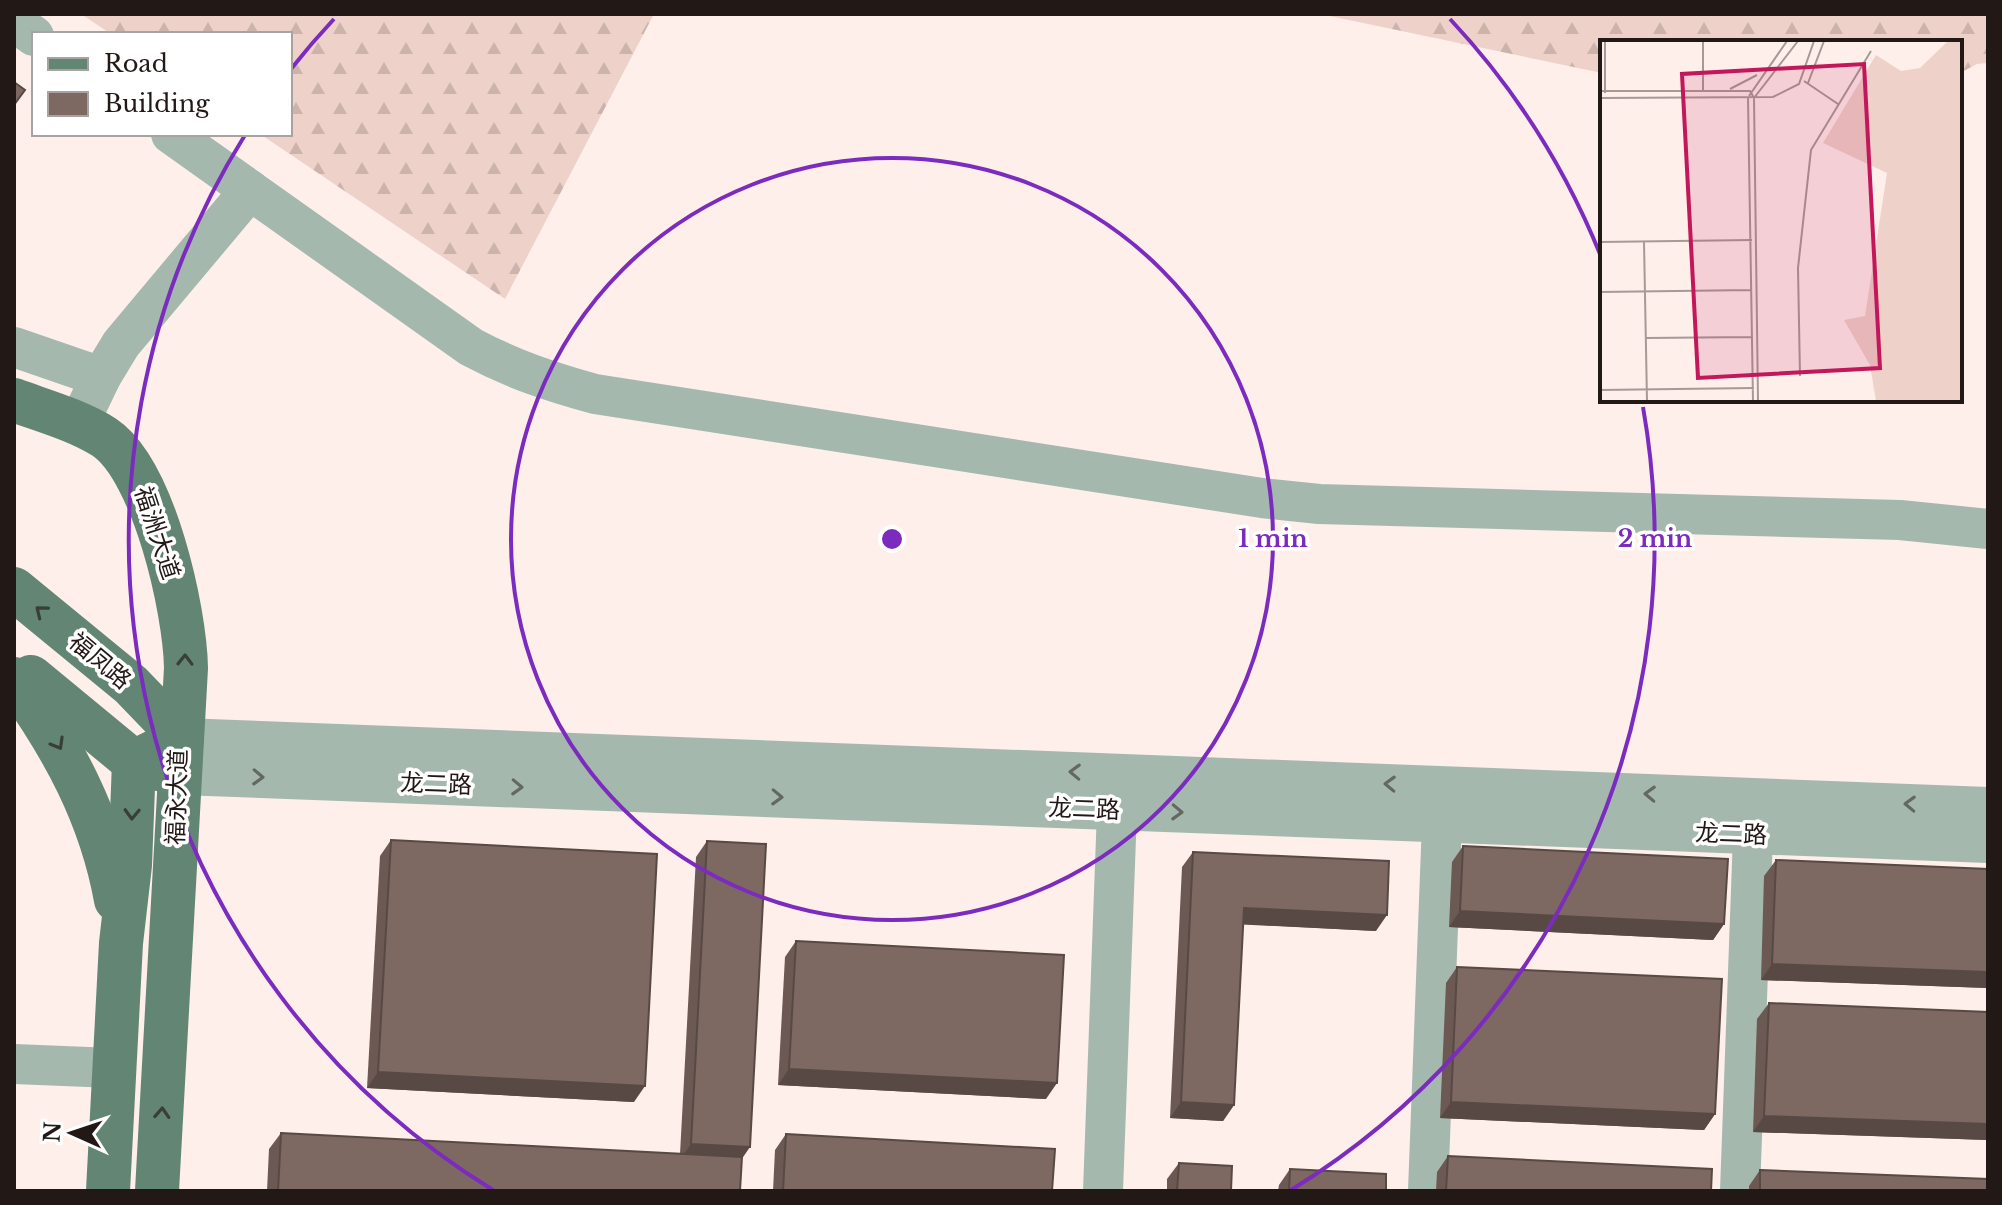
<svg xmlns="http://www.w3.org/2000/svg" width="2002" height="1205" viewBox="0 0 2002 1205" font-family="'Libre Baskerville','Noto Sans SC',serif">
  <defs>
    <pattern id="forest-firs" width="22" height="20" patternUnits="userSpaceOnUse" patternTransform="scale(2)"><rect width="22" height="20" fill="#eed2c9"/><path d="M5 1l3.5 6h-7zM16 11l3.5 6h-7z" fill="#ccb4ac"/></pattern>
  </defs>
  <rect width="100%" height="100%" fill="#feefeb"/>
  <g fill="url(#forest-firs)">
    <polygon points="81,14 654,14 505,299 260,134 290,134 290,34 111,34"/>
    <polygon points="1320,14 1988,14 1988,63 1977,64 1960,73 1960,42 1602,42 1602,73"/>
  </g>
  <g fill="none" stroke-linecap="round" stroke-linejoin="round">
    <g stroke="#a5b8ae" stroke-width="40">
      <polyline points="14,22 34,36"/>
      <path d="M171 134 471 347C512 369 551 382 595 394L1262 498 1319 504 1900 520 1988 529"/>
      <polyline points="14,347 101,377"/>
      <polyline points="79,423 101,377 121,344 250,190"/>
      <polyline points="182,738 1988,807"/>
      <polyline points="180,775 1988,843"/>
      <polyline points="14,1064 113,1068"/>
      <polyline points="1103,1191 1118,783"/>
      <polyline points="1428,1191 1443,795"/>
      <polyline points="1740,1191 1753,835"/>
    </g>
    <g stroke="#638674" stroke-width="44">
      <path d="M14 400C44 411 77 420 104 437 154 470 185 610 186 668L157 1191"/>
      <polyline points="14,589 131,685 182,738"/>
      <polyline points="31,677 134,762 163,770"/>
      <path d="M14 679C63 747 101 816 116 900"/>
      <polyline points="108,1191 121,943 130,865 134,762 182,738"/>
    </g>
  </g>
  <g fill="#6c5954">
    <polygon points="391,840 634,1102 367,1088 380,856"/>
    <polygon points="707,841 740,1191 267,1191 269,1149 281,1133 680,1154 696,857"/>
    <polygon points="1463,846 1724,924 1713,940 1449,927 1452,862"/>
    <polygon points="1193,852 1376,931 1243,924 1234,1105 1223,1121 1170,1118 1182,867"/>
    <polygon points="1776,860 1988,869 1988,988 1761,980 1764,876"/>
    <polygon points="796,941 1046,1099 778,1085 785,957"/>
    <polygon points="1457,967 1715,1114 1704,1130 1440,1118 1446,983"/>
    <polygon points="1769,1003 1988,1012 1988,1140 1753,1132 1757,1019"/>
    <polygon points="786,1134 1052,1191 773,1191 775,1150"/>
    <polygon points="1448,1156 1711,1191 1436,1191 1437,1172"/>
    <polygon points="1179,1163 1231,1191 1167,1191 1167,1179"/>
    <polygon points="1290,1169 1386,1191 1278,1191 1279,1185"/>
    <polygon points="1760,1170 1988,1191 1749,1191 1749,1186"/>
  </g>
  <g fill="#584945">
    <polygon points="1244,908 1387,915 1376,931 1233,924"/>
    <polygon points="1460,911 1724,924 1713,940 1449,927"/>
    <polygon points="1772,964 1988,972 1988,988 1761,980"/>
    <polygon points="789,1069 1057,1083 1046,1099 778,1085"/>
    <polygon points="378,1072 645,1086 634,1102 367,1088"/>
    <polygon points="1181,1102 1234,1105 1223,1121 1170,1118"/>
    <polygon points="1451,1102 1715,1114 1704,1130 1440,1118"/>
    <polygon points="1764,1116 1988,1124 1988,1140 1753,1132"/>
    <polygon points="691,1144 750,1147 739,1163 680,1160"/>
  </g>
  <g fill="#7e6862" stroke="#584945" stroke-width="2">
    <polygon points="14,82 25,90 14,105"/>
    <polygon points="391,840 657,854 645,1086 378,1072"/>
    <polygon points="707,841 766,844 750,1147 691,1144"/>
    <polygon points="1463,846 1728,859 1724,924 1460,911"/>
    <polygon points="1193,852 1389,861 1387,915 1244,908 1234,1105 1181,1102"/>
    <polygon points="1776,860 1988,869 1988,972 1772,964"/>
    <polygon points="796,941 1064,955 1057,1083 789,1069"/>
    <polygon points="1457,967 1722,979 1715,1114 1451,1102"/>
    <polygon points="1769,1003 1988,1012 1988,1124 1764,1116"/>
    <polygon points="281,1133 742,1157 740,1191 278,1191"/>
    <polygon points="786,1134 1055,1149 1052,1191 783,1191"/>
    <polygon points="1448,1156 1712,1169 1711,1191 1446,1191"/>
    <polygon points="1179,1163 1232,1166 1231,1191 1177,1191"/>
    <polygon points="1290,1169 1386,1174 1386,1191 1289,1191"/>
    <polygon points="1760,1170 1988,1179 1988,1191 1760,1191"/>
  </g>
  <defs><path id="oneway-chevron" d="M-2-3.5L2.5 0L-2 3.5" fill="none" stroke-width="1.6" stroke-linecap="round" stroke-linejoin="round" transform="scale(2)"/></defs>
  <g stroke="#393f38">
    <use href="#oneway-chevron" transform="translate(41 611) rotate(-141)"/>
    <use href="#oneway-chevron" transform="translate(185 660) rotate(-89)"/>
    <use href="#oneway-chevron" transform="translate(58 744) rotate(60)"/>
    <use href="#oneway-chevron" transform="translate(132 814) rotate(92)"/>
    <use href="#oneway-chevron" transform="translate(162 1113) rotate(-87)"/>
  </g>
  <g stroke="#646862">
    <use href="#oneway-chevron" transform="translate(1075 772) rotate(-178)"/>
    <use href="#oneway-chevron" transform="translate(258 777) rotate(2)"/>
    <use href="#oneway-chevron" transform="translate(1390 784) rotate(-178)"/>
    <use href="#oneway-chevron" transform="translate(517 787) rotate(2)"/>
    <use href="#oneway-chevron" transform="translate(1650 794) rotate(-178)"/>
    <use href="#oneway-chevron" transform="translate(777 797) rotate(2)"/>
    <use href="#oneway-chevron" transform="translate(1910 804) rotate(-178)"/>
    <use href="#oneway-chevron" transform="translate(1177 812) rotate(2)"/>
  </g>
  <g fill="none" stroke="#7b2cbf" stroke-width="4">
    <circle cx="892" cy="539" r="381"/>
    <path d="M493 1190A763 763 0 0 1 245 135M291 69A763 763 0 0 1 334 19M1450 19A763 763 0 0 1 1602 259M1643 407A763 763 0 0 1 1291 1190"/>
  </g>
  <g text-anchor="middle" stroke-width="7" stroke-linejoin="round" paint-order="stroke">
    <g font-size="24" fill="#221917" stroke="#fff">
      <text transform="translate(157 533) rotate(72)" y="8">福洲大道</text>
      <text transform="translate(100 661) rotate(40)" y="8">福凤路</text>
      <text transform="translate(436 784) rotate(2)" y="8">龙二路</text>
      <text transform="translate(177 797) rotate(-88)" y="8">福永大道</text>
      <text transform="translate(1084 809) rotate(2)" y="8">龙二路</text>
      <text transform="translate(1731 834) rotate(2)" y="8">龙二路</text>
    </g>
  </g>
  <g transform="translate(1600 40)">
    <rect width="362" height="362" fill="#feefeb"/>
    <path d="M348 1H362V361H276L270 325 244 280 265 276 287 133 223 103 276 15 301 31 320 28Z" fill="#eed2c9"/>
    <path fill="none" stroke="#a69996" stroke-width="2" d="M103 1V50M204 41 238 64M208 43 224 1M130 49 157 35M0 51H150L154 58M5 53V1M149 56 187 1M0 58 173 57 199 44 214 1M148 58 153 361M154 58 158 361M154 58 198 1M0 202 152 200M44 202 47 361M0 252 152 250M46 298 152 297M200 336 198 228 211 110 271 11M0 350 154 348"/>
    <path fill="#c2185b" fill-opacity="0.15" stroke="#c2185b" stroke-width="4" d="M264 24 280 328 98 338 82 34Z"/>
    <rect width="362" height="362" fill="none" stroke="#221917" stroke-width="4"/>
  </g>
  <circle cx="892" cy="539" r="12" fill="#7b2cbf" stroke="#fff" stroke-width="4"/>
  <g font-size="24" text-anchor="middle" font-weight="bold" fill="#7b2cbf" stroke="#fff" stroke-width="7" stroke-linejoin="round" paint-order="stroke">
    <text x="1273" y="547">1 min</text>
    <text x="1655" y="547">2 min</text>
  </g>
  <rect width="2002" height="1205" fill="none" stroke="#221917" stroke-width="32"/>
  <rect x="32" y="32" width="260" height="104" fill="#ffffff" stroke="#a7a3a2" stroke-width="2"/>
  <rect x="48" y="58" width="40" height="12" fill="#638674" stroke="#a7a3a2" stroke-width="2"/>
  <text x="104" y="72" font-size="24" fill="#221917">Road</text>
  <rect x="48" y="92" width="40" height="24" fill="#7e6862" stroke="#a7a3a2" stroke-width="2"/>
  <text x="104" y="112" font-size="24" fill="#221917">Building</text>
  <g transform="translate(72 1133) rotate(273)" stroke="#ffffff" stroke-width="6" paint-order="stroke">
  <path d="M0-6L14 30L0 20L-14 30Z" fill="#221917"/>
  <text y="-12" font-size="22" font-weight="bold" text-anchor="middle" fill="#221917">N</text>
  </g>
</svg>
